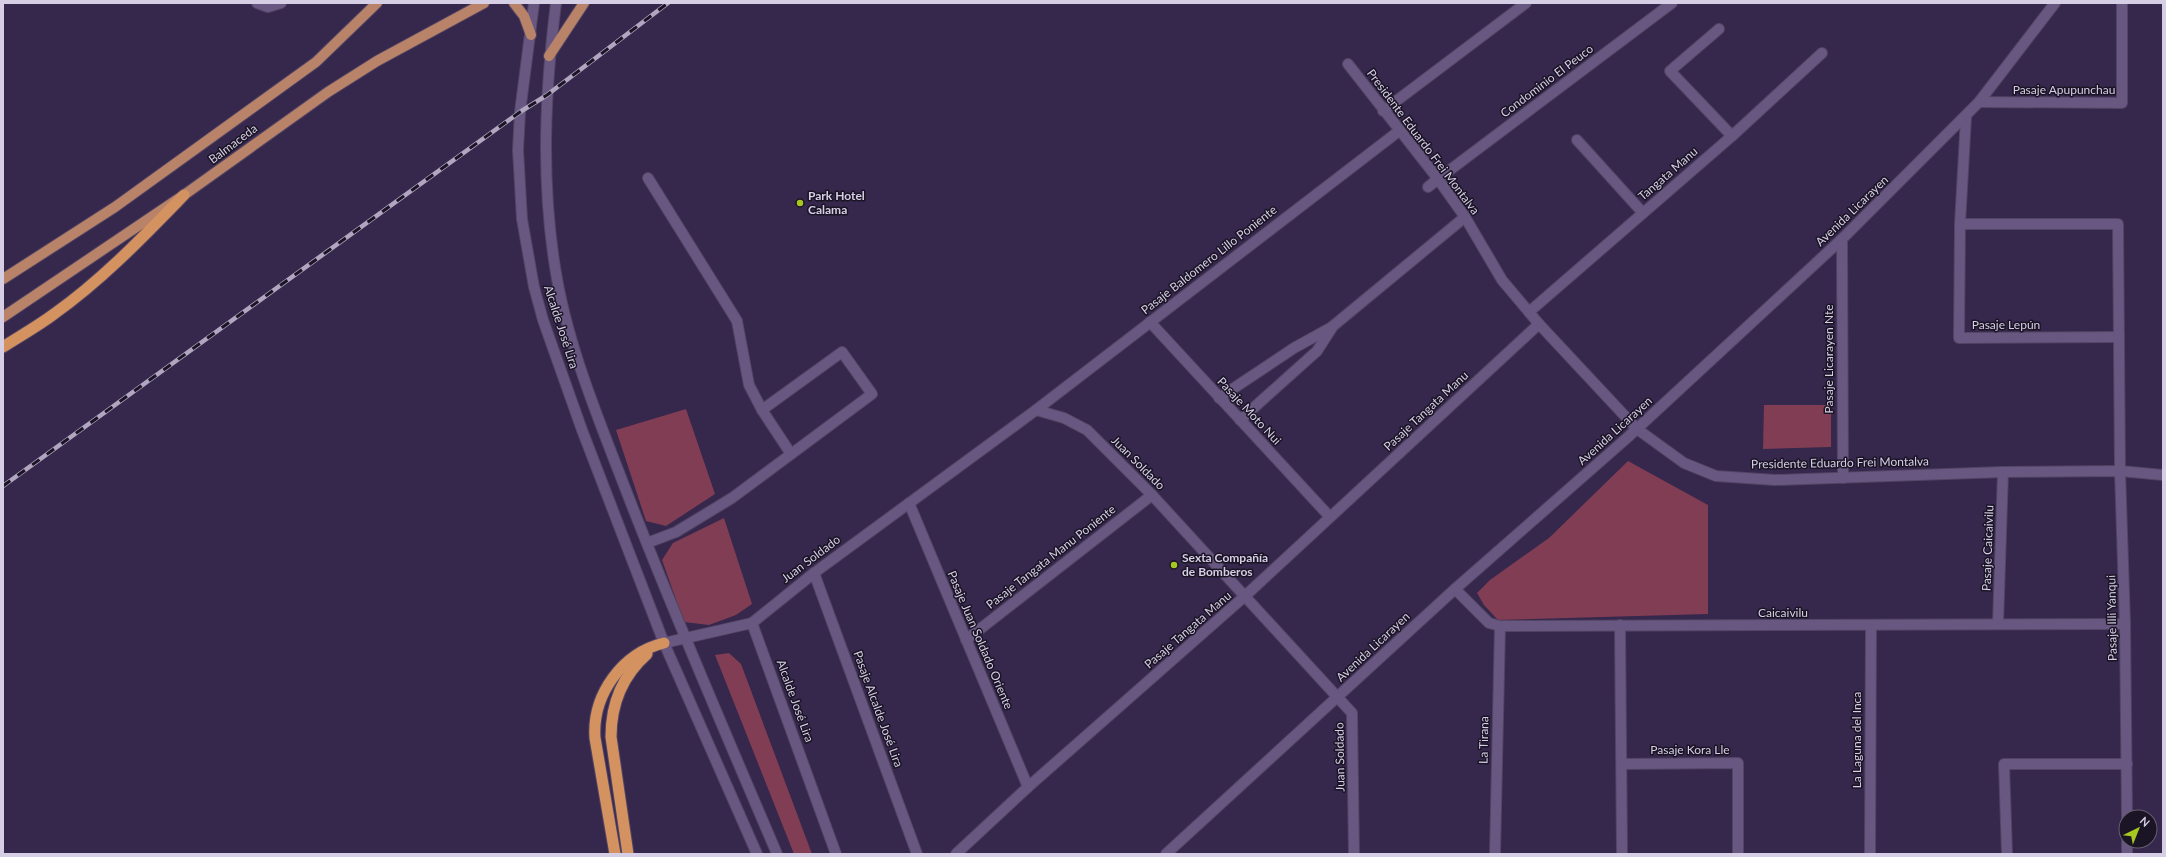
<svg xmlns="http://www.w3.org/2000/svg" width="2166" height="857" viewBox="0 0 2166 857" font-family="Lato,sans-serif">
  <rect width="100%" height="100%" fill="#36274c"/>
  <g fill="#803d53">
    <polygon points="1764,405 1831,405 1831,447 1763,449"/>
    <polygon points="686,409 715,494 666,526 646,521 616,430"/>
    <polygon points="1628,461 1708,505 1708,614 1498,620 1484,605 1477,593 1490,580 1549,538"/>
    <polygon points="724,518 752,604 736,615 709,625 684,622 662,560 673,543"/>
    <polygon points="729,653 741,664 812,854 794,854 715,655"/>
  </g>
  <g fill="none" stroke-linecap="round" stroke-linejoin="round">
    <g stroke="#524463" stroke-width="12">
      <g id="service">
        <polyline points="1719,29 1670,71 1732,136"/>
        <polyline points="648,178 737,321 749,385 762,410 791,454"/>
        <polyline points="1428,187 1438,179"/>
        <polyline points="647,543 676,532 732,498 872,394 842,352 762,410"/>
      </g>
    </g>
    <g stroke="#524463" stroke-width="12">
      <g id="minor">
        <polyline points="257,3 268,7 281,3"/>
        <polyline points="1348,64 1438,179 1465,217 1502,280 1539,324 1637,429 1684,463 1716,476 1775,480 2003,472 2120,471 2163,475"/>
        <polyline points="1979,102 2122,103 2122,3"/>
        <polyline points="1383,111 1526,3"/>
        <polyline points="1966,117 1960,224 1959,338 2119,337"/>
        <polyline points="1577,140 1643,213"/>
        <polyline points="1438,179 1672,3"/>
        <polyline points="1960,224 2118,224 2120,471 2125,624 2127,817"/>
        <polyline points="1842,239 1843,478"/>
        <polyline points="1529,312 1732,136 1822,53"/>
        <polyline points="1150,322 1330,517"/>
        <polyline points="1219,398 1294,348 1332,327"/>
        <polyline points="1036,410 1399,131"/>
        <polyline points="1240,420 1317,351 1333,326 1465,217"/>
        <polyline points="909,503 1028,787"/>
        <polyline points="814,573 917,854"/>
        <polyline points="1455,589 1489,623 1500,626 2125,624"/>
        <polyline points="752,623 814,573 1036,410 1064,418 1087,430 1152,495 1352,713 1354,854"/>
        <polyline points="1998,624 2003,472"/>
        <polyline points="1620,625 1622,854"/>
        <polyline points="966,640 1152,495"/>
        <polyline points="1622,764 1738,763 1738,854"/>
        <polyline points="2127,841 2127,854"/>
        <polyline points="956,854 1028,787 1245,596 1539,324"/>
        <polyline points="1166,854 1455,589 1628,437 1842,239 1979,102 2055,3"/>
        <polyline points="1495,854 1500,626"/>
        <polyline points="1870,854 1871,626"/>
        <polyline points="2007,854 2004,764 2127,764"/>
      </g>
    </g>
    <g stroke="#524463" stroke-width="12">
      <g id="tertiary">
        <polyline points="534,3 520,112 518,150 522,219 534,287 543,320 582,430 664,643 757,854"/>
        <path d="M556 3C545 91 541 179 555 267 567 345 599 420 627 493 674 615 726 734 777 854"/>
        <polyline points="664,643 752,623 836,854"/>
      </g>
    </g>
    <g stroke="#524463" stroke-width="12">
      <g id="primary">
        <polyline points="514,3 524,16 531,35"/>
        <polyline points="549,56 584,3"/>
        <polyline points="3,279 115,207 316,62 377,3"/>
        <polyline points="3,317 184,195 328,92 377,61 484,3"/>
      </g>
    </g>
    <g stroke="#524463" stroke-width="13">
      <g id="trunk">
        <path d="M3 347C20 336 38 326 54 314 102 280 143 237 184 195"/>
        <path d="M615 854 595 738C592 695 622 653 664 643"/>
        <path d="M628 854 611 737C611 704 622 676 647 654"/>
      </g>
    </g>
    <use href="#service" stroke="#685881" stroke-width="10"/>
    <use href="#minor" stroke="#685881" stroke-width="10"/>
    <use href="#tertiary" stroke="#685881" stroke-width="10"/>
    <use href="#primary" stroke="#b88368" stroke-width="10"/>
    <use href="#trunk" stroke="#d39260" stroke-width="11"/>
    <g stroke="#b0a6c0" stroke-width="4.5">
      <polyline id="rail" points="3,486 520,112 547,95 668,3"/>
    </g>
    <use href="#rail" stroke="#1a1425" stroke-width="3" stroke-dasharray="9" stroke-linecap="butt"/>
  </g>
  <g fill="#a6c820" stroke="#1a1425" stroke-width="1.5">
    <circle cx="800" cy="203" r="4"/>
    <circle cx="1174" cy="565" r="4"/>
  </g>
  <g text-anchor="middle" stroke-width="3" stroke-linejoin="round" paint-order="stroke">
    <g font-size="12" fill="#d6cee5" stroke="#1a1425">
      <text transform="translate(1547 81) rotate(-37)" y="4">Condominio El Peuco</text>
      <text x="2064" y="94">Pasaje Apupunchau</text>
      <text transform="translate(1423 142) rotate(53)" y="4">Presidente Eduardo Frei Montalva</text>
      <text transform="translate(233 144) rotate(-37)" y="4">Balmaceda</text>
      <text transform="translate(1668 174) rotate(-41)" y="4">Tangata Manu</text>
      <text transform="translate(1852 211) rotate(-44)" y="4">Avenida Licarayen</text>
      <text transform="translate(1209 260) rotate(-38)" y="4">Pasaje Baldomero Lillo Poniente</text>
      <text x="2006" y="329">Pasaje Lepún</text>
      <text transform="translate(561 327) rotate(72)" y="4">Alcalde José Lira</text>
      <text transform="translate(1829 359) rotate(-90)" y="4">Pasaje Licarayen Nte</text>
      <text transform="translate(1249 411) rotate(47)" y="4">Pasaje Moto Nui</text>
      <text transform="translate(1426 411) rotate(-43)" y="4">Pasaje Tangata Manu</text>
      <text transform="translate(1615 431) rotate(-42)" y="4">Avenida Licarayen</text>
      <text transform="translate(1138 463) rotate(45)" y="4">Juan Soldado</text>
      <text transform="translate(1840 463) rotate(-1)" y="4">Presidente Eduardo Frei Montalva</text>
      <text transform="translate(1988 548) rotate(-88)" y="4">Pasaje Caicaivilu</text>
      <text transform="translate(1051 557) rotate(-38)" y="4">Pasaje Tangata Manu Poniente</text>
      <text transform="translate(811 559) rotate(-37)" y="4">Juan Soldado</text>
      <text x="1783" y="617">Caicaivilu</text>
      <text transform="translate(2112 618) rotate(-91)" y="4">Pasaje Illi Yanqui</text>
      <text transform="translate(1188 630) rotate(-41)" y="4">Pasaje Tangata Manu</text>
      <text transform="translate(980 640) rotate(67)" y="4">Pasaje Juan Soldado Oriente</text>
      <text transform="translate(1373 647) rotate(-43)" y="4">Avenida Licarayen</text>
      <text transform="translate(795 701) rotate(70)" y="4">Alcalde José Lira</text>
      <text transform="translate(878 709) rotate(70)" y="4">Pasaje Alcalde José Lira</text>
      <text transform="translate(1484 740) rotate(-89)" y="4">La Tirana</text>
      <text transform="translate(1857 740) rotate(-90)" y="4">La Laguna del Inca</text>
      <text x="1690" y="754">Pasaje Kora Lle</text>
      <text transform="translate(1340 757) rotate(-91)" y="4">Juan Soldado</text>
    </g>
    <g font-size="12" font-weight="bold" fill="#d6cee5" stroke="#1a1425" text-anchor="start">
      <text x="808" y="200">Park Hotel<tspan x="808" dy="14">Calama</tspan></text>
      <text x="1182" y="562">Sexta Compañía<tspan x="1182" dy="14">de Bomberos</tspan></text>
    </g>
  </g>
  <rect width="2166" height="857" fill="none" stroke="#d6cee5" stroke-width="8"/>
  <g transform="translate(2138 829) rotate(43)"><circle r="19" fill="#1a1425" stroke="#655e72"/>
  <path d="M0-3L7 15L0 10L-7 15Z" fill="#a6c820"/>
  <text y="-6" font-size="11" font-weight="bold" text-anchor="middle" fill="#d6cee5">N</text>
  </g>
</svg>
